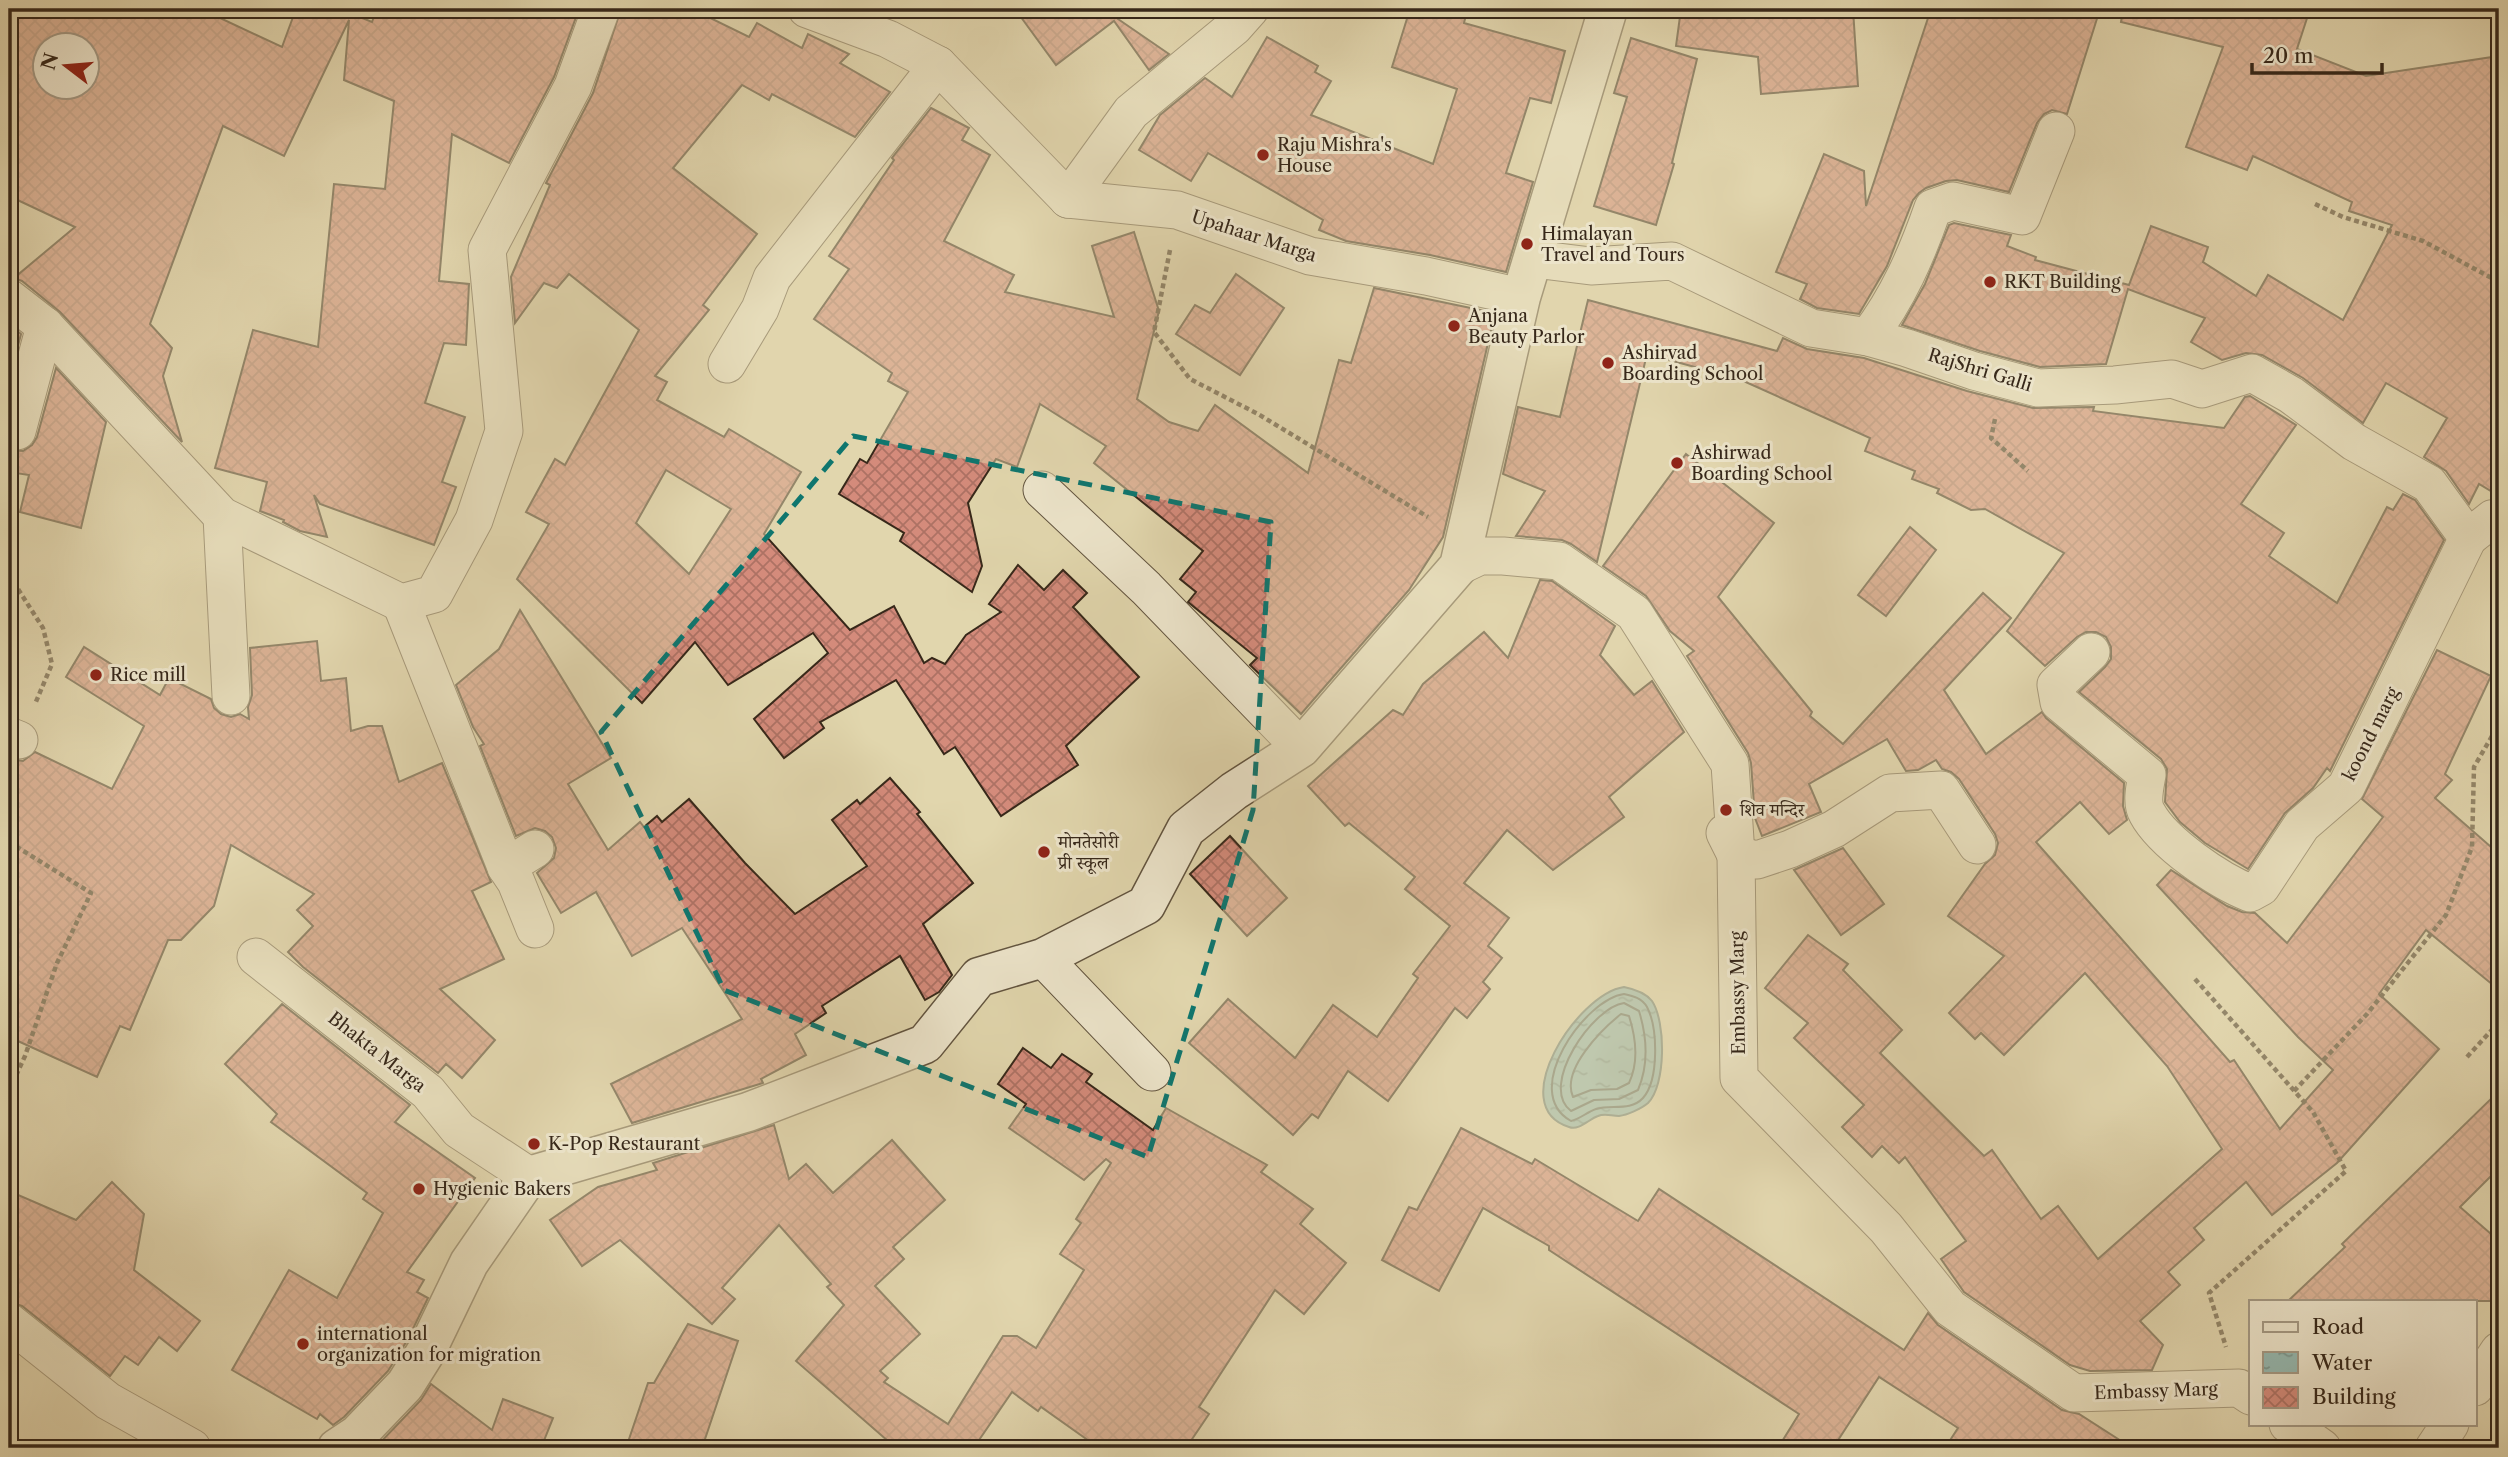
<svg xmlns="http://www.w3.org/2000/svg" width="2508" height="1457" viewBox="0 0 2508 1457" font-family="'Libre Caslon Text','Noto Serif Devanagari',serif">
  <defs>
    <pattern id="water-ripples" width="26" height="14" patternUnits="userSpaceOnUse" patternTransform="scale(1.75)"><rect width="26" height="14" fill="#95b8af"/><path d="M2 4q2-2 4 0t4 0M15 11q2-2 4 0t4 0" fill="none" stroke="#7a968e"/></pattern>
    <pattern id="building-cross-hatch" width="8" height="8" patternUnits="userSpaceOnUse" patternTransform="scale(1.75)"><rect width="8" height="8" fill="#d48b7b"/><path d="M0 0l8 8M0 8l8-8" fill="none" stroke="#ad7264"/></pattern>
  </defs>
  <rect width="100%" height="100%" fill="#e1d6ad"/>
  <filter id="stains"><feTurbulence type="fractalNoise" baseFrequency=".00286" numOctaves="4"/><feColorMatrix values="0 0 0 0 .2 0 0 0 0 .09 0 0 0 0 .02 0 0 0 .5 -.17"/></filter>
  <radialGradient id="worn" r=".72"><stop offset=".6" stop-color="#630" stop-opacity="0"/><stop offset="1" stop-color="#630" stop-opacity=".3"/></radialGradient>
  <path fill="url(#water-ripples)" stroke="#6f7e73" stroke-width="2" d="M1624 987C1634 989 1645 992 1652 1001 1666 1022 1666 1085 1648 1103 1641 1109 1627 1115 1619 1116 1611 1116 1605 1113 1598 1116 1589 1119 1579 1131 1569 1127 1504 1107 1577 994 1624 987Z"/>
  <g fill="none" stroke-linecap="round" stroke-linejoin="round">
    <g stroke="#667064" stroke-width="2">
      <path d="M1624 994C1633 996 1642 998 1647 1007 1658 1028 1659 1080 1643 1098 1630 1112 1611 1104 1596 1109 1587 1112 1580 1119 1571 1121 1519 1092 1585 999 1624 994Z"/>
      <path d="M1624 1003 1639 1011C1647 1037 1649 1064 1638 1090L1619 1099 1594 1100 1571 1111C1538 1086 1593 1007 1624 1003Z"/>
      <path d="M1621 1014 1629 1016C1636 1038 1639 1062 1629 1083L1617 1089 1591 1090 1573 1097C1561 1070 1601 1030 1621 1014Z"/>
    </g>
  </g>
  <g fill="url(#building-cross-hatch)" stroke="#37281a" stroke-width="2" fill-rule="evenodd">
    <path d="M9 9H201L282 47 296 9H355L352 14 372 22 377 9H579L554 77 509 163 452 134 439 281 469 284 466 345 444 343 425 403 465 417 442 482 456 487 434 545 320 504 314 495 327 537 300 531 283 522 284 520 260 511 267 482 215 468 253 330 318 347 334 184 385 189 394 101 344 80 349 20 284 156 223 126 150 324 172 348 163 376 182 442 60 312 22 281 14 278 75 227 9 196ZM46 46H88V88H46Z"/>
    <path d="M621 9H692L749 37 757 23 802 48 808 34 849 54 840 63 890 92 855 137 772 94 769 100 742 85 673 168 757 234 703 305 709 310 655 376 667 382 657 400 724 437 729 429 801 472 764 534 850 630 894 606 924 663 932 658 945 664 966 635 1001 612 989 604 1018 565 1044 590 1063 570 1087 593 1073 607 1139 677 1066 746 1078 765 1001 816 955 747 944 754 896 680 820 722 824 728 784 758 754 719 828 653 813 633 728 685 695 642 642 703 517 579 549 524 526 512 555 459 565 465 639 330 569 274 557 288 544 283 515 323 511 277 550 185 546 183 593 93ZM666 470 731 509 689 574 636 523Z"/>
    <polygon points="1015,9 1131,9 1118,19 1169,54 1149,70 1114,21 1056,65"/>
    <polygon points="1410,9 1448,9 1466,15 1464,23 1565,51 1551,103 1530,98 1506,173 1533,182 1506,272 1430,255 1346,241 1319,230 1323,220 1208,153 1191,181 1139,150 1160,115 1205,78 1232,97 1267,37 1318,66 1315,72 1331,81 1311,115 1433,164 1457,89 1392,67"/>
    <polygon points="1681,9 1853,9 1858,86 1761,94 1758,57 1676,46"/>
    <polygon points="1931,9 2100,9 2067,114 2052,110 2044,114 2037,123 2009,192 1957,180 1946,181 1926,188 1919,193 1913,200 1887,266 1859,314 1817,308 1800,299 1807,284 1776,272 1824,154 1864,171 1866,206"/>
    <polygon points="2123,9 2310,9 2297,49 2366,76 2499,56 2499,496 2479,484 2469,504 2446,471 2424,457 2447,418 2386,383 2363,423 2303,378 2262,355 2246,353 2222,360 2191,342 2205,318 2128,289 2106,364 2040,367 1980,351 1902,325 1925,284 1949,225 1954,223 2011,235 2007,246 2036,257 2035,260 2129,285 2151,226 2208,247 2203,262 2256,296 2268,275 2343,320 2392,225 2349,211 2352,202 2253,156 2247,170 2186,147 2223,47 2121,22"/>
    <polygon points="1631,38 1697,59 1672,163 1674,164 1656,225 1594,206 1627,97 1614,93"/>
    <polygon points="931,108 969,128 962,140 990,155 944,241 1014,275 1005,292 1114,317 1092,246 1134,232 1159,311 1137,399 1169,422 1198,431 1215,405 1308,473 1339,360 1351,363 1374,288 1495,313 1443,537 1409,590 1301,714 1250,665 1257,658 1188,602 1196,592 1180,579 1203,551 1094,463 1106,446 1040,404 1017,467 996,459 968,503 982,566 972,592 900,541 904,533 839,494 860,459 867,463 908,392 888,381 892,373 814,319 849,269 829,256 894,160 892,158"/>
    <polygon points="1236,274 1284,308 1240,375 1176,334 1195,305 1210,313"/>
    <polygon points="1588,300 1777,351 1783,338 1807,349 1864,358 1967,391 2033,408 2094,407 2093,411 2224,428 2245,397 2250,396 2296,425 2241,504 2284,533 2269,556 2337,603 2387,507 2393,510 2403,494 2415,500 2444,540 2330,771 2327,768 2313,788 2285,813 2248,869 2205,843 2180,822 2165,802 2167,769 2161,759 2079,692 2105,667 2111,659 2111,647 2106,637 2096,632 2086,632 2077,637 2045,666 2007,631 2064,553 1985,509 1971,510 1937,493 1939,489 1912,479 1915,471 1865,451 1870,438 1739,379 1647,354 1597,562 1571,544 1562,540 1516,536 1545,491 1503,474 1518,407 1560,417"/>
    <polygon points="9,324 21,334 9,380"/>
    <polygon points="56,368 106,422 81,528 20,512 29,475 9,472 9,450 23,451 32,445 37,437"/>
    <polygon points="1686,454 1774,523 1718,597 1812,712 1810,716 1843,744 1983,593 2011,618 1944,690 1986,754 2042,712 2046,718 2124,783 2123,806 2127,820 2109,834 2080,802 2036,842 2230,1062 2234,1060 2280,1129 2333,1070 2298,1037 2157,885 2171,870 2227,906 2242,912 2255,913 2287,943 2383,817 2362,799 2437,650 2491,676 2445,774 2452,780 2435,798 2499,854 2499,990 2426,930 2379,994 2439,1049 2337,1163 2272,1215 2246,1182 2194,1228 2204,1240 2168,1272 2180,1285 2140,1321 2163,1345 2152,1370 2090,1371 2070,1365 1964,1292 1941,1259 1966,1241 1905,1157 1899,1163 1882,1146 1872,1157 1842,1127 1864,1105 1794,1038 1808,1023 1765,988 1808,935 1848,964 1843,970 1902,1030 1880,1053 1984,1156 1992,1150 2041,1219 2058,1206 2098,1259 2222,1149 2167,1066 2085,973 2004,1055 1981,1033 1975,1039 1949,1013 2004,956 1948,916 1985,864 1995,855 1998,843 1995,834 1959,779 1951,772 1942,769 1936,760 1918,770 1906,771 1887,739 1809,784 1821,812 1762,836 1755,818 1751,763 1748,753 1687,656 1694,651 1670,631 1646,596 1603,566"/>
    <polygon points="1910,527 1936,550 1886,616 1858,595"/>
    <polygon points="1540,580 1552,581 1615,626 1600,655 1634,695 1652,681 1684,732 1609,797 1624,817 1553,870 1507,830 1464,883 1509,918 1488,946 1502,958 1483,982 1490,989 1467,1018 1455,1008 1388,1101 1348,1071 1318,1118 1312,1114 1293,1135 1189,1043 1228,999 1295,1058 1333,1005 1377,1037 1418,978 1413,974 1450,926 1405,889 1415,877 1349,823 1345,826 1308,786 1393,710 1403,715 1423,684 1484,632 1508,658"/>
    <polygon points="520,610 611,758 568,784 608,850 640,822 644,827 657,816 662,822 689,799 745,863 795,914 867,866 832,820 857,800 860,804 890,778 920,812 917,814 973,883 923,924 952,975 939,992 925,1000 900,956 822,1006 826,1013 795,1034 806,1055 761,1079 763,1083 632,1123 611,1084 742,1019 682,928 632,956 596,892 561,913 537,873 554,858 556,848 552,837 545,831 535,828 516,836 480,746 484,744 473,727 456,685 499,649"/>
    <polygon points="317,641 321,681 346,678 351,731 368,726 382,726 399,782 442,763 491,882 472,891 504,959 440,989 495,1040 462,1078 446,1064 438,1073 303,967 288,952 313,926 297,910 314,894 231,845 214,906 181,940 168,940 130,1030 120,1026 97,1077 9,1037 9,759 23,761 35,752 112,789 144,726 66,677 84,647 160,695 169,678 211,699 214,708 221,714 231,717 240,714 249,719 248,707 252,695 250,648"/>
    <polygon points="1230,836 1287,898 1247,936 1190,874"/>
    <polygon points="1843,848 1884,904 1841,935 1794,870"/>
    <polygon points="282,1004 410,1105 395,1122 475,1178 407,1272 424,1280 417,1292 428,1298 408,1339 388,1371 344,1417 333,1425 320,1414 317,1419 232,1370 289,1270 337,1298 383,1213 363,1199 367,1193 271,1122 277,1114 225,1064"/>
    <polygon points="1023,1048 1051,1068 1062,1054 1092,1074 1086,1082 1153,1130 1166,1108 1267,1165 1261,1172 1313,1209 1300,1224 1346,1263 1304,1314 1275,1290 1199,1407 1209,1414 1186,1448 1099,1448 1041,1407 1038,1411 1012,1392 977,1443 984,1448 896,1448 796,1361 844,1305 827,1287 831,1284 779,1225 722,1288 735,1299 712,1324 620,1240 582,1266 550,1220 598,1187 657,1170 653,1163 774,1125 789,1179 806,1164 833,1193 892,1140 945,1200 893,1247 904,1259 875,1286 920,1334 880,1371 888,1378 884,1382 948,1424 1003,1336 1017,1336 1036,1348 1084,1270 1060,1254 1081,1223 1076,1219 1111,1163 1106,1159 1084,1180 1009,1128 1026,1104 998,1084"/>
    <polygon points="2499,1091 2499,1168 2460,1207 2499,1241 2499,1301 2288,1301 2345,1247 2342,1244"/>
    <polygon points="1461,1128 1532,1164 1535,1159 1638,1221 1659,1189 1904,1350 1928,1313 1938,1325 2062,1410 2079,1414 2132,1448 1945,1448 1958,1428 1879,1377 1833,1448 1778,1448 1799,1414 1549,1250 1549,1246 1483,1208 1439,1291 1382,1260 1409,1207 1417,1210"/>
    <polygon points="112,1182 144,1214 134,1270 200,1321 177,1351 159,1337 138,1365 125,1356 110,1376 22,1306 9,1302 9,1191 76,1220"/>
    <polygon points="688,1324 738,1341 702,1448 626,1448 648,1383 654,1383"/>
    <polygon points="431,1384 492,1430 503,1399 553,1418 541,1448 375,1448 421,1400"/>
  </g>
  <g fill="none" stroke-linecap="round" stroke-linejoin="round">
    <g stroke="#62543f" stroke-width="39">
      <g id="minor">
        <polyline points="807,9 888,39 938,65 1068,199"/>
        <polyline points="1068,199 1177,210 1310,256 1426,276 1521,297"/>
        <polyline points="1068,199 1131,112 1234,27 1250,9"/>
        <polyline points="1534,259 1591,266 1672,261 1811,328 1868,337 1907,348 1974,371 2038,388 2115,385 2172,379 2202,389 2252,373 2291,395 2354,442 2429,484 2468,538 2492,519 2499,522"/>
        <polyline points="9,298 45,326 222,516 401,603 434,594 474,520 504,431 487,250 573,86 601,9"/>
        <path d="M1868 337C1898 298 1917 254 1933 208L1953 201 2022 216 2056 131"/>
        <polyline points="727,364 760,309 772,278 938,65"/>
        <polyline points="17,431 45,326"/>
        <polyline points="1042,490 1146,588 1301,748"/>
        <polyline points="222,516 231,696"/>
        <polyline points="1459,566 1480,556 1503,556 1559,561 1634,613 1730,764 1736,855 1739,1078 1886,1228 1950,1308 2074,1393 2239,1388 2251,1396"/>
        <polyline points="401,603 506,867 516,882 535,929"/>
        <path d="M2091 652 2056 685 2059 702 2147 775C2145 786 2141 803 2147 813 2163 843 2219 881 2250 893L2261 887 2302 825 2346 787 2468 538"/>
        <polyline points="9,736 19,740"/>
        <polyline points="1725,833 1736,855 1757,860 1790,849 1834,829 1890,793 1941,790 1977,845"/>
        <polyline points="506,867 535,849"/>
        <polyline points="256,957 428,1092 459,1130 529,1176"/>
        <polyline points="1043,958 1152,1072"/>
        <polyline points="9,1322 108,1401 192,1448"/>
        <polyline points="2475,1387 2499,1351"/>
        <polyline points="2288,1424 2322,1448"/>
        <polyline points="2434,1448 2450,1424"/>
      </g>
    </g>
    <g stroke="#62543f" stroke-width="41">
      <polyline id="tertiary" points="337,1448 358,1434 405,1385 427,1350 469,1263 529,1176 748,1112 925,1044 979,977 1043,958 1146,905 1186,829 1234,791 1301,748 1459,566 1521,297 1608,9"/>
    </g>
    <g stroke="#37281a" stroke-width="4.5" stroke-dasharray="5 3.5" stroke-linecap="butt">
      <polyline points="2315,204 2343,217 2423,241 2499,282"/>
      <polyline points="1170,250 1154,332 1190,379 1258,414 1428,517"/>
      <polyline points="1995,419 1991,438 2028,471"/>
      <polyline points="9,575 43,628 52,664 35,704"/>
      <polyline points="9,842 91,893 57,963 25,1056 9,1091"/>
      <polyline points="2195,979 2313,1112 2346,1171 2209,1293 2226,1347"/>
      <polyline points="2467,1057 2499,1022"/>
      <polyline points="2294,1091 2367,1014 2446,915 2472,847 2474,767 2499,724"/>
    </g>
    <use href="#minor" stroke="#ece4ca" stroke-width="37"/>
    <use href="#tertiary" stroke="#ece4ca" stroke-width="38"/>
  </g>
  <path d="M0 0H2508V1457H0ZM853 436 1271 522 1253 810 1148 1157 724 990 601 732Z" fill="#e1d6ad" fill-opacity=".55" fill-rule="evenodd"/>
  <path fill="none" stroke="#0f766e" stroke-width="5" stroke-dasharray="14 9" stroke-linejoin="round" d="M853 436 1271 522 1253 810 1148 1157 724 990 601 732Z"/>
  <g fill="#8f2418" stroke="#ece4ca" stroke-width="2.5">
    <circle cx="1263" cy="155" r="7"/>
    <circle cx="1527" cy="244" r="7"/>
    <circle cx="1990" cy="282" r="7"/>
    <circle cx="1454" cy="326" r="7"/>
    <circle cx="1608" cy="363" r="7"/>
    <circle cx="1677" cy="463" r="7"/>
    <circle cx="96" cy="675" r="7"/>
    <circle cx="1726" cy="810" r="7"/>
    <circle cx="1044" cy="852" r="7"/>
    <circle cx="534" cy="1144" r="7"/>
    <circle cx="419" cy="1189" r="7"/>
    <circle cx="303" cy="1344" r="7"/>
  </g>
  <g text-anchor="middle" stroke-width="6" stroke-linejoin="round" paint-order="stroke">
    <g font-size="18" fill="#37281a" stroke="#ece4ca" text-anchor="start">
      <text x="1277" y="151">Raju Mishra's<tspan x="1277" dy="21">House</tspan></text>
      <text x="1541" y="240">Himalayan<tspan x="1541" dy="21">Travel and Tours</tspan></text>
      <text x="2004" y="288">RKT Building</text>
      <text x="1468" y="322">Anjana<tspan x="1468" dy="21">Beauty Parlor</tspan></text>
      <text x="1622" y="359">Ashirvad<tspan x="1622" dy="21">Boarding School</tspan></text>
      <text x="1691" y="459">Ashirwad<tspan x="1691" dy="21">Boarding School</tspan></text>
      <text x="110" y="681">Rice mill</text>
      <text x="1740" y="816">शिव मन्दिर</text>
      <text x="1058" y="848">मोनतेसोरी<tspan x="1058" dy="21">प्री स्कूल</tspan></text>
      <text x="548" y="1150">K-Pop Restaurant</text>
      <text x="433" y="1195">Hygienic Bakers</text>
      <text x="317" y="1340">international<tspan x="317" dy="21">organization for migration</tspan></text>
    </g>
    <g font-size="18" fill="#37281a" stroke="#ece4ca">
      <text transform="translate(1254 236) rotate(18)" y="6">Upahaar Marga</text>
      <text transform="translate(1980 370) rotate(17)" y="6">RajShri Galli</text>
      <text transform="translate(2371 734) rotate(-63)" y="6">koond marg</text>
      <text transform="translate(1738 993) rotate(-91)" y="6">Embassy Marg</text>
      <text transform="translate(377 1052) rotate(38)" y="6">Bhakta Marga</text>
      <text transform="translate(2156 1391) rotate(-2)" y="6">Embassy Marg</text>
    </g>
  </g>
  <rect width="2508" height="1457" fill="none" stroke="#e1d6ad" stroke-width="35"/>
  <rect x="10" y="10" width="2487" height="1436" fill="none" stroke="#37281a" stroke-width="3.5"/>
  <rect x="18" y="18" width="2473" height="1422" fill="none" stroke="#37281a" stroke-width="2"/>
  <rect x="2249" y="1300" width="228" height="126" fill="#ece4ca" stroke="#a49984" stroke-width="2"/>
  <rect x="2263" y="1322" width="35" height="10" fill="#ece4ca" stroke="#a49984" stroke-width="2"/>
  <text x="2312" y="1334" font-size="21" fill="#37281a">Road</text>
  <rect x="2263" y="1352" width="35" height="21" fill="url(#water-ripples)" stroke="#a49984" stroke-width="2"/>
  <text x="2312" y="1370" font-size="21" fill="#37281a">Water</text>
  <rect x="2263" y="1387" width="35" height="21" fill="url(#building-cross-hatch)" stroke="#a49984" stroke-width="2"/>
  <text x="2312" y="1404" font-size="21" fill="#37281a">Building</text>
  <g transform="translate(66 66) rotate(286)"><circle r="33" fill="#ece4ca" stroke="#a49984" stroke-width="2"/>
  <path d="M0-5L12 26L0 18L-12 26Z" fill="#8f2418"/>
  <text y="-10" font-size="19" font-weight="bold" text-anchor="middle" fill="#37281a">N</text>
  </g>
  <path d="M2252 63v10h130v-10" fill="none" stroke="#37281a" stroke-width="3.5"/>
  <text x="2263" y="63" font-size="21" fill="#37281a" stroke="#ece4ca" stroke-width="5" paint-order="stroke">20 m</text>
  <rect width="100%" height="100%" filter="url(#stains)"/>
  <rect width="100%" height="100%" fill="url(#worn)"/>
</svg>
